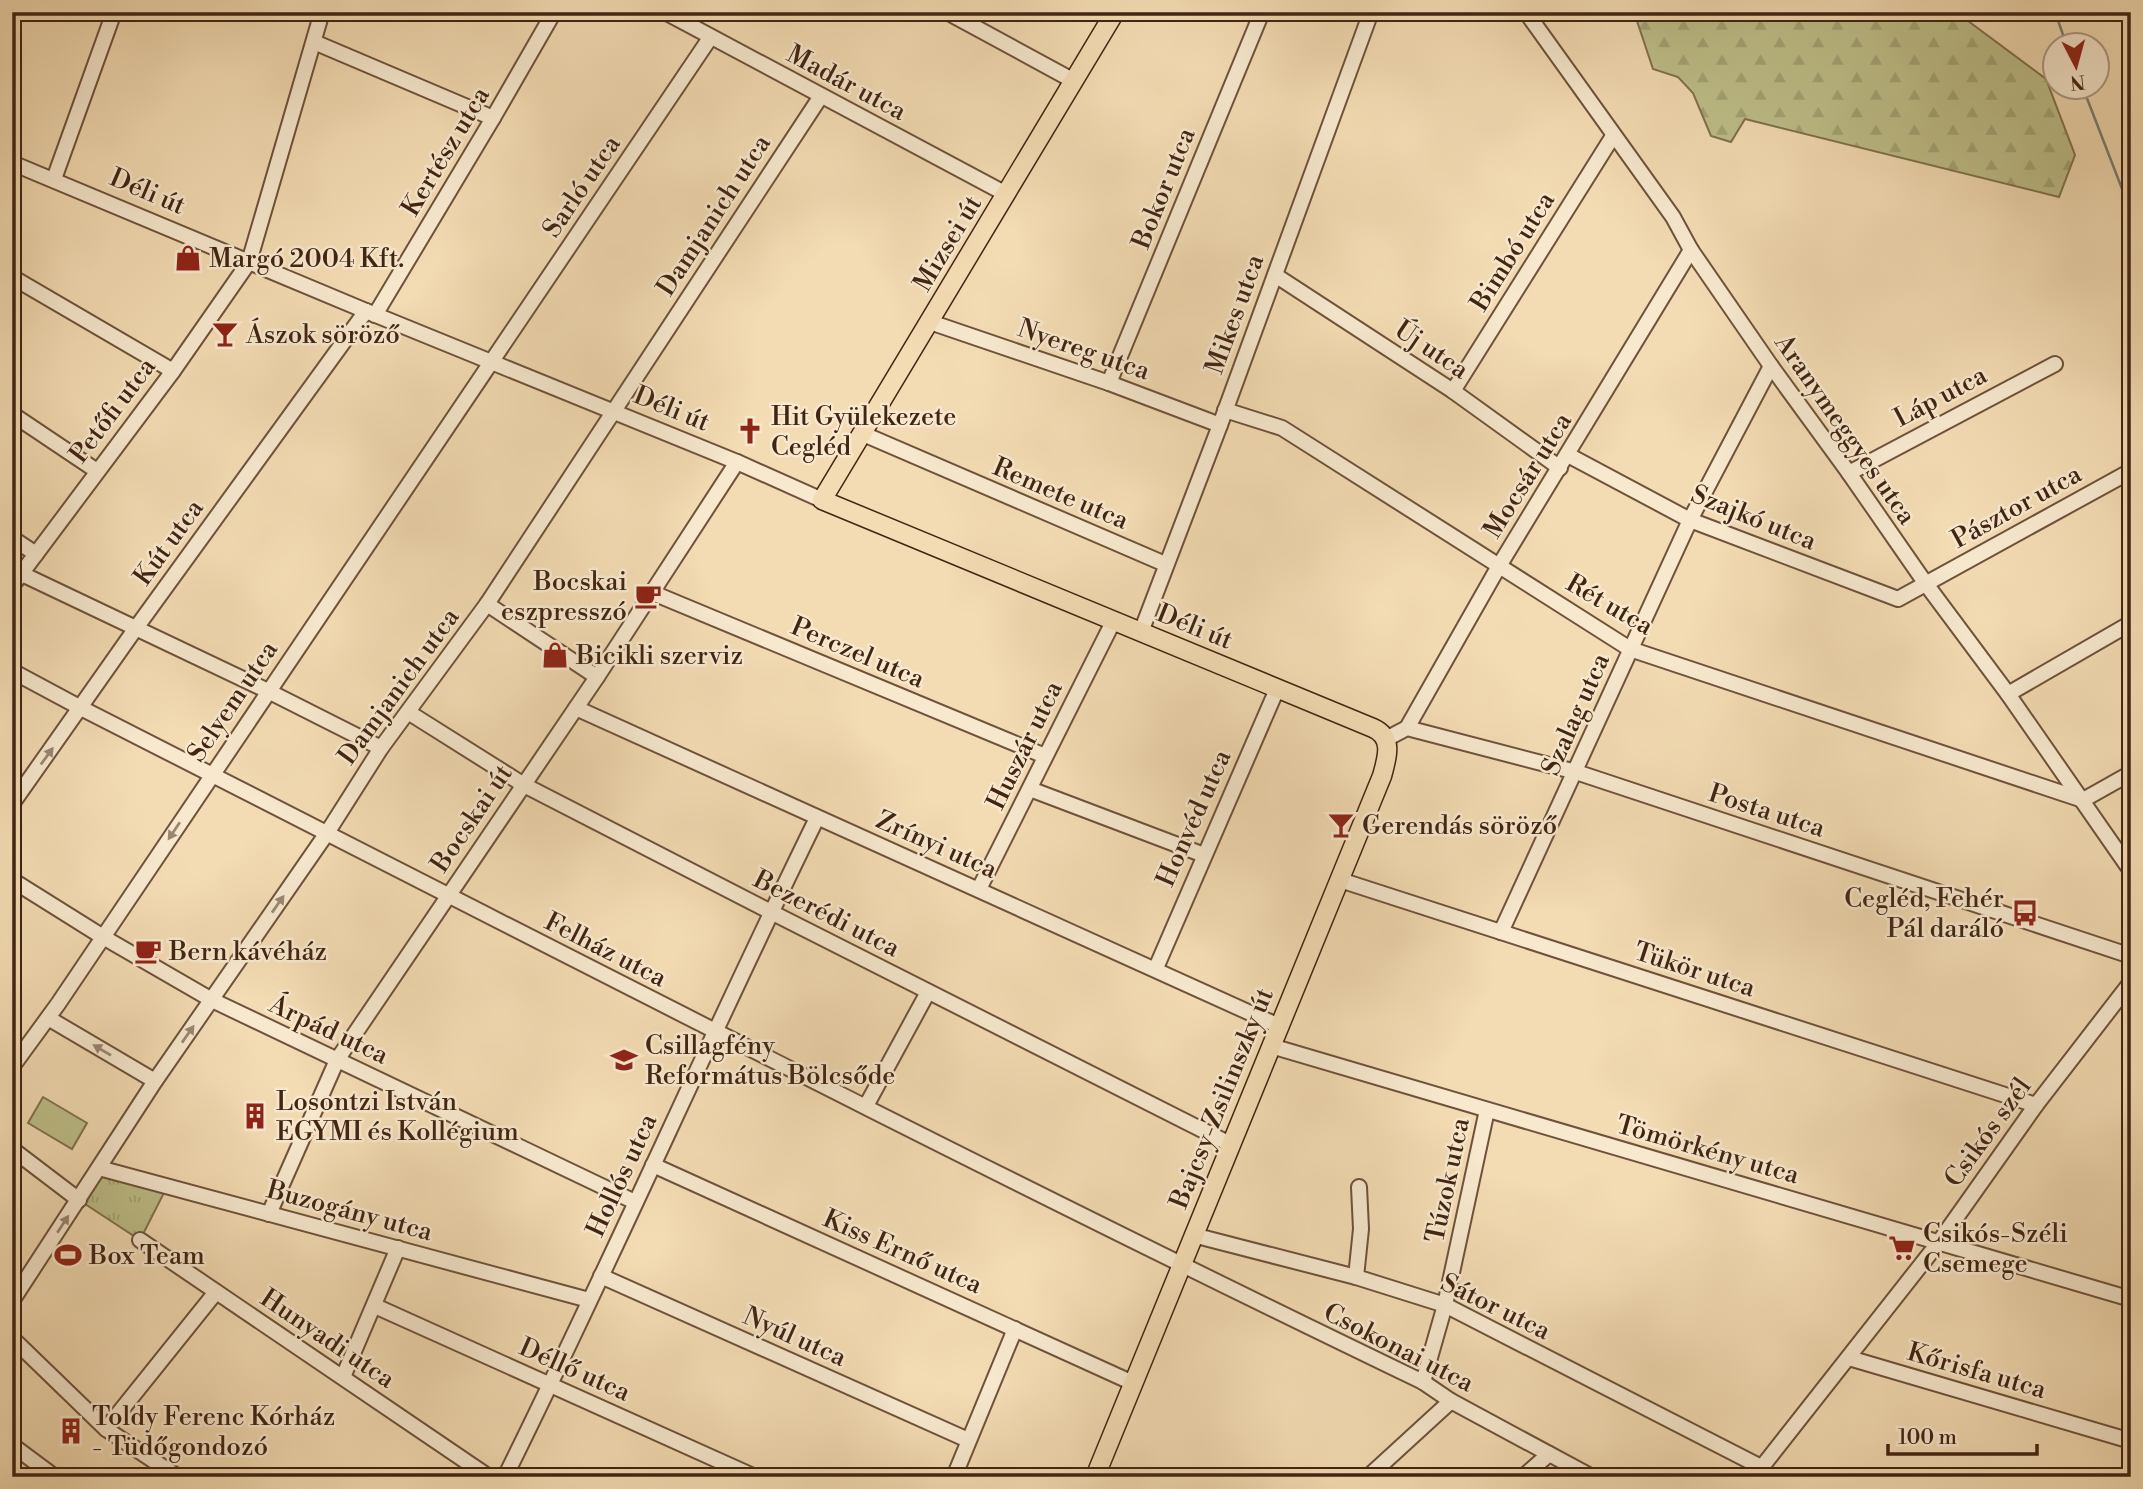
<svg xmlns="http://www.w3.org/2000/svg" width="2143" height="1489" viewBox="0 0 2143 1489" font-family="'Libre Bodoni',serif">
  <defs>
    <pattern id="forest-firs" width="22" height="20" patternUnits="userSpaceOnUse" patternTransform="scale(1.75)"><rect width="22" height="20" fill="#bebf8a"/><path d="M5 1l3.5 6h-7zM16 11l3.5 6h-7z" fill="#a4a476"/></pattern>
    <pattern id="park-tufts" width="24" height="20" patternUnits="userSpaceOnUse" patternTransform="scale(1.75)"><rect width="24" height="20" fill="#bebf8a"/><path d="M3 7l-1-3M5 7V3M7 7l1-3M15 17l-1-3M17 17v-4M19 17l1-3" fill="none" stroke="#a4a476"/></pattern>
  </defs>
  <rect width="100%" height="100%" fill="#f3dbb3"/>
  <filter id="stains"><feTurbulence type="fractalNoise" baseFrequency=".00286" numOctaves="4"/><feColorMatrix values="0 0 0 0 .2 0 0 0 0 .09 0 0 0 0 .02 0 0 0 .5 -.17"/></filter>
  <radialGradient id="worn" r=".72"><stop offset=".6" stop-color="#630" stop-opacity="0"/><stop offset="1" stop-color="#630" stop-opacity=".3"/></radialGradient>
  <polygon fill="#bebf8a" stroke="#80724e" stroke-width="2" points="43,1097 87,1123 72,1149 28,1123"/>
  <polygon fill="url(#forest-firs)" stroke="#80724e" stroke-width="2" points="1634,12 1956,12 2046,79 2075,155 2059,197 1745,119 1731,142 1711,136 1693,93 1678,77 1653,69"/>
  <polygon fill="url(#park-tufts)" stroke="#80724e" stroke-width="2" points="99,1168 168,1185 140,1240 79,1200"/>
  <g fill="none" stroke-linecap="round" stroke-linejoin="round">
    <g stroke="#797e73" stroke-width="2.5">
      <polyline points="2055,12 2067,46"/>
      <polyline points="2083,88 2131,212"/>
    </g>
    <g stroke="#6e523b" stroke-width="18">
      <g id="minor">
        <polyline points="665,12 1006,194"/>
        <polyline points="947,12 1074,81"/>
        <polyline points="1526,12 1673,217 1691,250 1771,366 1849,473 1926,584 2008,694 2131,871"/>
        <polyline points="314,42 493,118"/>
        <polyline points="12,163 366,311 737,462 822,500"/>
        <polyline points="54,179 114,12"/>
        <polyline points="1275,275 1453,391 1560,468"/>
        <polyline points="12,277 173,371"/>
        <polyline points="375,315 493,118 554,12"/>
        <polyline points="930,322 1109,383 1220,425"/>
        <polyline points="1109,383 1262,12"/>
        <polyline points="1453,391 1613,136"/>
        <polyline points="1225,410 1282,428 1630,649 2083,800 2131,773"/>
        <polyline points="12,414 97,471"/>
        <polyline points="861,433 1165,564"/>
        <polyline points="1568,455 1690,520 1898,599 2131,471"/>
        <polyline points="1849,473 2055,364"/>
        <polyline points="12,538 36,554"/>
        <polyline points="22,574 268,691 381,748"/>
        <polyline points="12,586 173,371 249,262 322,12"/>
        <polyline points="653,593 1045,756"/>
        <polyline points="487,604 597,677"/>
        <polyline points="1141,632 1220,425 1371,12"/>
        <path d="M12 671 81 708C527 935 972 1165 1423 1382L1451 1401 1592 1477"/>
        <polyline points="2008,694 2131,623"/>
        <polyline points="576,708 1279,1026"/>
        <polyline points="408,712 524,785 771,912 1230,1144"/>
        <polyline points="1407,728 1499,566 1691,250"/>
        <polyline points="1386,739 1407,728 1576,772 2131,956"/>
        <polyline points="1030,789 1204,855"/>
        <polyline points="12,804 136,628 366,311"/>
        <polyline points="12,880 103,937 212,1000 635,1202"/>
        <polyline points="1340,880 2036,1105"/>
        <polyline points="979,889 1113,622"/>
        <polyline points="1501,932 1690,520 1771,366"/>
        <polyline points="1156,968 1277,689"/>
        <polyline points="48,1018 155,1081"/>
        <polyline points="1271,1046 2131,1299"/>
        <polyline points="12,1067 58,1004 710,38"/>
        <polyline points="866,1106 928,992"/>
        <polyline points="12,1149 79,1200"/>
        <polyline points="653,1165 1133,1383"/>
        <polyline points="99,1168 589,1300"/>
        <polyline points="269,1214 337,1060 597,677 737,462"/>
        <polyline points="1193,1235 1356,1277 1445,1305 1761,1467"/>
        <polyline points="140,1240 489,1477"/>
        <polyline points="601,1276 968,1440"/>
        <polyline points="1356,1277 1361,1229 1359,1187"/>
        <polyline points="12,1301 155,1081 327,833 381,748 487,604 821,96"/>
        <polyline points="375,1306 755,1477"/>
        <polyline points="12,1338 106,1429 178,1477"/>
        <polyline points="1849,1358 2131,1441"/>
        <polyline points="343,1377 398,1248"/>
        <polyline points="1423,1382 1445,1305 1487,1110"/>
        <polyline points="106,1429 216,1292"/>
        <polyline points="12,1445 55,1477"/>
        <path d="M505 1477C613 1259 710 1036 817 818"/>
        <polyline points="954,1477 1015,1329"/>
        <polyline points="1368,1477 1451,1401"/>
        <polyline points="1523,1477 1549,1454"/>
        <polyline points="1754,1477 1939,1242 2036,1105 2131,982"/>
      </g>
    </g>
    <g stroke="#422413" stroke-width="21">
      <path id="major" d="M1095 1477 1382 776C1387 758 1394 737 1373 728L822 500 1115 12"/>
    </g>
    <use href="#minor" stroke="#f7e8ce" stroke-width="14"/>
    <use href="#major" stroke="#f3dbb3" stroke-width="18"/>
  </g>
  <defs><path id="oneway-solid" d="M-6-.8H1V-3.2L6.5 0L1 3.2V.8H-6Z" transform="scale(1.75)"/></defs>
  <g fill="#9c8670">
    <use href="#oneway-solid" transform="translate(47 756) rotate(-54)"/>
    <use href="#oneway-solid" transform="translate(174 831) rotate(124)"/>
    <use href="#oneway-solid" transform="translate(278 904) rotate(-55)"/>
    <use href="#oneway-solid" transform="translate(188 1034) rotate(-55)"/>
    <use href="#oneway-solid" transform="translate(102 1050) rotate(-149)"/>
    <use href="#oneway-solid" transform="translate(63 1224) rotate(-57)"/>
  </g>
  <defs>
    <g id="shop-bare" transform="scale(2.1)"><path d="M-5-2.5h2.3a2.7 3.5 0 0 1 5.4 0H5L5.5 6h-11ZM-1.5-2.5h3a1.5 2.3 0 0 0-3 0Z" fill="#8f2418" stroke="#f7e8ce" stroke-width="2.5" paint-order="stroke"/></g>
    <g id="bar-bare" transform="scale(2.1)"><path d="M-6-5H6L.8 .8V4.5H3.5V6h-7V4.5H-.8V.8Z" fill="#8f2418" stroke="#f7e8ce" stroke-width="2.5" paint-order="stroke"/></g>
    <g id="church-bare" transform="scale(2.1)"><path d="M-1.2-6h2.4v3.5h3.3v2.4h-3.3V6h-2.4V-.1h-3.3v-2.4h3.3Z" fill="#8f2418" stroke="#f7e8ce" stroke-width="2.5" paint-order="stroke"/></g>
    <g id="cafe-bare" transform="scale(2.1)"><path d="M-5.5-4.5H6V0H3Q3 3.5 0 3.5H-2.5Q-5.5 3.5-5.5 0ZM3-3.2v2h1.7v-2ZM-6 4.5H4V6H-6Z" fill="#8f2418" stroke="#f7e8ce" stroke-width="2.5" paint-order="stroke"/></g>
    <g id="bus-bare" transform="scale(2.1)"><path d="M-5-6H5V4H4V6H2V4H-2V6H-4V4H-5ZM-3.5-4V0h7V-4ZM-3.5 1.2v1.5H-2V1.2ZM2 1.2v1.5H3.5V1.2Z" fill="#8f2418" stroke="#f7e8ce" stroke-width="2.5" paint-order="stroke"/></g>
    <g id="school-bare" transform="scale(2.1)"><path d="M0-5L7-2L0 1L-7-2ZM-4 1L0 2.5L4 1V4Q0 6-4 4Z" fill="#8f2418" stroke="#f7e8ce" stroke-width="2.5" paint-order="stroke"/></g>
    <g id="building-bare" transform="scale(2.1)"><path d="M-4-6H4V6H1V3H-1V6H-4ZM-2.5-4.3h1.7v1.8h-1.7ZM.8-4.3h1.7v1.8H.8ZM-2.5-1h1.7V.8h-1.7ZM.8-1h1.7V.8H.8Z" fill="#8f2418" stroke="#f7e8ce" stroke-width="2.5" paint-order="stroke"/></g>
    <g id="supermarket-bare" transform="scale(2.1)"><path d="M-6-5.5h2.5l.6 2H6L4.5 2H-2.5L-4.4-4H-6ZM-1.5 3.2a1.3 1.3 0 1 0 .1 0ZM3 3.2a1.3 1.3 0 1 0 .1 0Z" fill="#8f2418" stroke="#f7e8ce" stroke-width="2.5" paint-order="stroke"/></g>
    <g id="stadium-bare" transform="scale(2.1)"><path d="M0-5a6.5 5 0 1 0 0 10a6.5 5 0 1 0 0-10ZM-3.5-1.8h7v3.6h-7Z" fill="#8f2418" stroke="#f7e8ce" stroke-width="2.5" paint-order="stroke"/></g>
  </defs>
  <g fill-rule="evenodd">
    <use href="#shop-bare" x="188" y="258"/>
    <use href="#bar-bare" x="225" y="334"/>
    <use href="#church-bare" x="750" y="431"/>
    <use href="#cafe-bare" x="648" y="596"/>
    <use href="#shop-bare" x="555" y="655"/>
    <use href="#bar-bare" x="1341" y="825"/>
    <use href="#bus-bare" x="2025" y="913"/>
    <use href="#cafe-bare" x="148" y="951"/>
    <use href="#school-bare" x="624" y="1060"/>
    <use href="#building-bare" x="255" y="1116"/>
    <use href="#supermarket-bare" x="1902" y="1248"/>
    <use href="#stadium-bare" x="68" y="1255"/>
    <use href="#building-bare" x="71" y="1431"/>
  </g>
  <g text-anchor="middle" stroke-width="5" stroke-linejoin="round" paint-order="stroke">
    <g font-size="26" fill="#422413" stroke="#f7e8ce">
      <text transform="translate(847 82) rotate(28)" y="9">Madár utca</text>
      <text transform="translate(445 151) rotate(-59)" y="9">Kertész utca</text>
      <text transform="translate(581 186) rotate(-56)" y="9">Sarló utca</text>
      <text transform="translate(1163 188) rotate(-68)" y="9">Bokor utca</text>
      <text transform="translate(148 191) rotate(23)" y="9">Déli út</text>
      <text transform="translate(713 215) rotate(-57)" y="9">Damjanich utca</text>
      <text transform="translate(947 243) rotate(-59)" y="9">Mizsei út</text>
      <text transform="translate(1512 251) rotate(-58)" y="9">Bimbó utca</text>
      <text transform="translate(1234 314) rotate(-70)" y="9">Mikes utca</text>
      <text transform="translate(1084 349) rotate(19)" y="9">Nyereg utca</text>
      <text transform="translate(1432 349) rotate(34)" y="9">Új utca</text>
      <text transform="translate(1940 396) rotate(-28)" y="9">Láp utca</text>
      <text transform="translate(672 408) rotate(22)" y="9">Déli út</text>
      <text transform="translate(112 410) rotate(-53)" y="9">Petőfi utca</text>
      <text transform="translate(1846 429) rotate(55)" y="9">Aranymeggyes utca</text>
      <text transform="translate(1527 475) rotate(-58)" y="9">Mocsár utca</text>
      <text transform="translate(1061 493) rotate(23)" y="9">Remete utca</text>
      <text transform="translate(2016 506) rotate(-29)" y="9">Pásztor utca</text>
      <text transform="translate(1754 517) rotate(22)" y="9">Szajkó utca</text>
      <text transform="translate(168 542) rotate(-54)" y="9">Kút utca</text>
      <text transform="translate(1610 604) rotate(30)" y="9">Rét utca</text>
      <text transform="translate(1195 626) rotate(22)" y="9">Déli út</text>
      <text transform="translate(858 652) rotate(23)" y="9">Perczel utca</text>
      <text transform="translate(398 686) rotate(-54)" y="9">Damjanich utca</text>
      <text transform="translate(232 701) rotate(-56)" y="9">Selyem utca</text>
      <text transform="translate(1575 714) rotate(-66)" y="9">Szalag utca</text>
      <text transform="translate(1024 745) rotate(-64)" y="9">Huszár utca</text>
      <text transform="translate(1767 810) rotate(18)" y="9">Posta utca</text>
      <text transform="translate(471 818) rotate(-56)" y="9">Bocskai út</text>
      <text transform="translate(1193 818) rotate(-66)" y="9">Honvéd utca</text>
      <text transform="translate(937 844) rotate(24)" y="9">Zrínyi utca</text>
      <text transform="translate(827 913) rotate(27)" y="9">Bezerédi utca</text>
      <text transform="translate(606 949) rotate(27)" y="9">Felház utca</text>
      <text transform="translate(1695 969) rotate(18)" y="9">Tükör utca</text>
      <text transform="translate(329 1029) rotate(25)" y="9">Árpád utca</text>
      <text transform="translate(1221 1098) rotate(-68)" y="9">Bajcsy-Zsilinszky út</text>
      <text transform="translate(1987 1132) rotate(-54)" y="9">Csikós szél</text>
      <text transform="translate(1708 1149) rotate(16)" y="9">Tömörkény utca</text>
      <text transform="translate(621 1175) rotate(-65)" y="9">Hollós utca</text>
      <text transform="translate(1447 1180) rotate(-78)" y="9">Túzok utca</text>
      <text transform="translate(350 1210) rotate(15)" y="9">Buzogány utca</text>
      <text transform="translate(903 1251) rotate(24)" y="9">Kiss Ernő utca</text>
      <text transform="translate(1496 1306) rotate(26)" y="9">Sátor utca</text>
      <text transform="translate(795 1336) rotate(24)" y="9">Nyúl utca</text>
      <text transform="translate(328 1338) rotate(34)" y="9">Hunyadi utca</text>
      <text transform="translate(1399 1347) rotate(27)" y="9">Csokonai utca</text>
      <text transform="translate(575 1369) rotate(24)" y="9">Déllő utca</text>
      <text transform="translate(1977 1370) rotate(16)" y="9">Kőrisfa utca</text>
    </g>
    <g font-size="26" fill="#422413" stroke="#f7e8ce" text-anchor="start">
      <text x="209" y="267">Margó 2004 Kft.</text>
      <text x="246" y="343">Ászok söröző</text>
      <text x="771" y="425">Hit Gyülekezete<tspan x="771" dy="30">Cegléd</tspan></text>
      <text x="627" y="590" text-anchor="end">Bocskai<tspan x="627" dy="30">eszpresszó</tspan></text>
      <text x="576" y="664">Bicikli szerviz</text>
      <text x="1362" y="834">Gerendás söröző</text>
      <text x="2004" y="907" text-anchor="end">Cegléd, Fehér<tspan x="2004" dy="30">Pál daráló</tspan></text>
      <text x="169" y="960">Bern kávéház</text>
      <text x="645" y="1054">Csillagfény<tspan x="645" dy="30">Református Bölcsőde</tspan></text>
      <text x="276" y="1110">Losontzi István<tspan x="276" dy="30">EGYMI és Kollégium</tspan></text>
      <text x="1923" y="1242">Csikós-Széli<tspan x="1923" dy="30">Csemege</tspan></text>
      <text x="89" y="1264">Box Team</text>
      <text x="92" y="1425">Toldy Ferenc Kórház<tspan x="92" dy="30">- Tüdőgondozó</tspan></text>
    </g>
  </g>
  <rect width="2143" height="1489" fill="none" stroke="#f3dbb3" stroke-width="42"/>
  <rect x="14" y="14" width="2115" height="1461" fill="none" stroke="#422413" stroke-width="3.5"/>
  <rect x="21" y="21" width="2101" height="1447" fill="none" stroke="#422413" stroke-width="2"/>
  <g transform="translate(2076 66) rotate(174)"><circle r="33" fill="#f7e8ce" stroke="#af9a83" stroke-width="2"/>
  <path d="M0-5L12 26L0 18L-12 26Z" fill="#8f2418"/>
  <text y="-10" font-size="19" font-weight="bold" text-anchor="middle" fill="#422413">N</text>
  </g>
  <path d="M1888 1444v10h149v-10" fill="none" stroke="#422413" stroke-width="3.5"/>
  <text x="1898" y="1444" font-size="21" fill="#422413" stroke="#f7e8ce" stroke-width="5" paint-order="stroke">100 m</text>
  <rect width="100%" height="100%" filter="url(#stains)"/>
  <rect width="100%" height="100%" fill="url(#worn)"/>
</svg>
